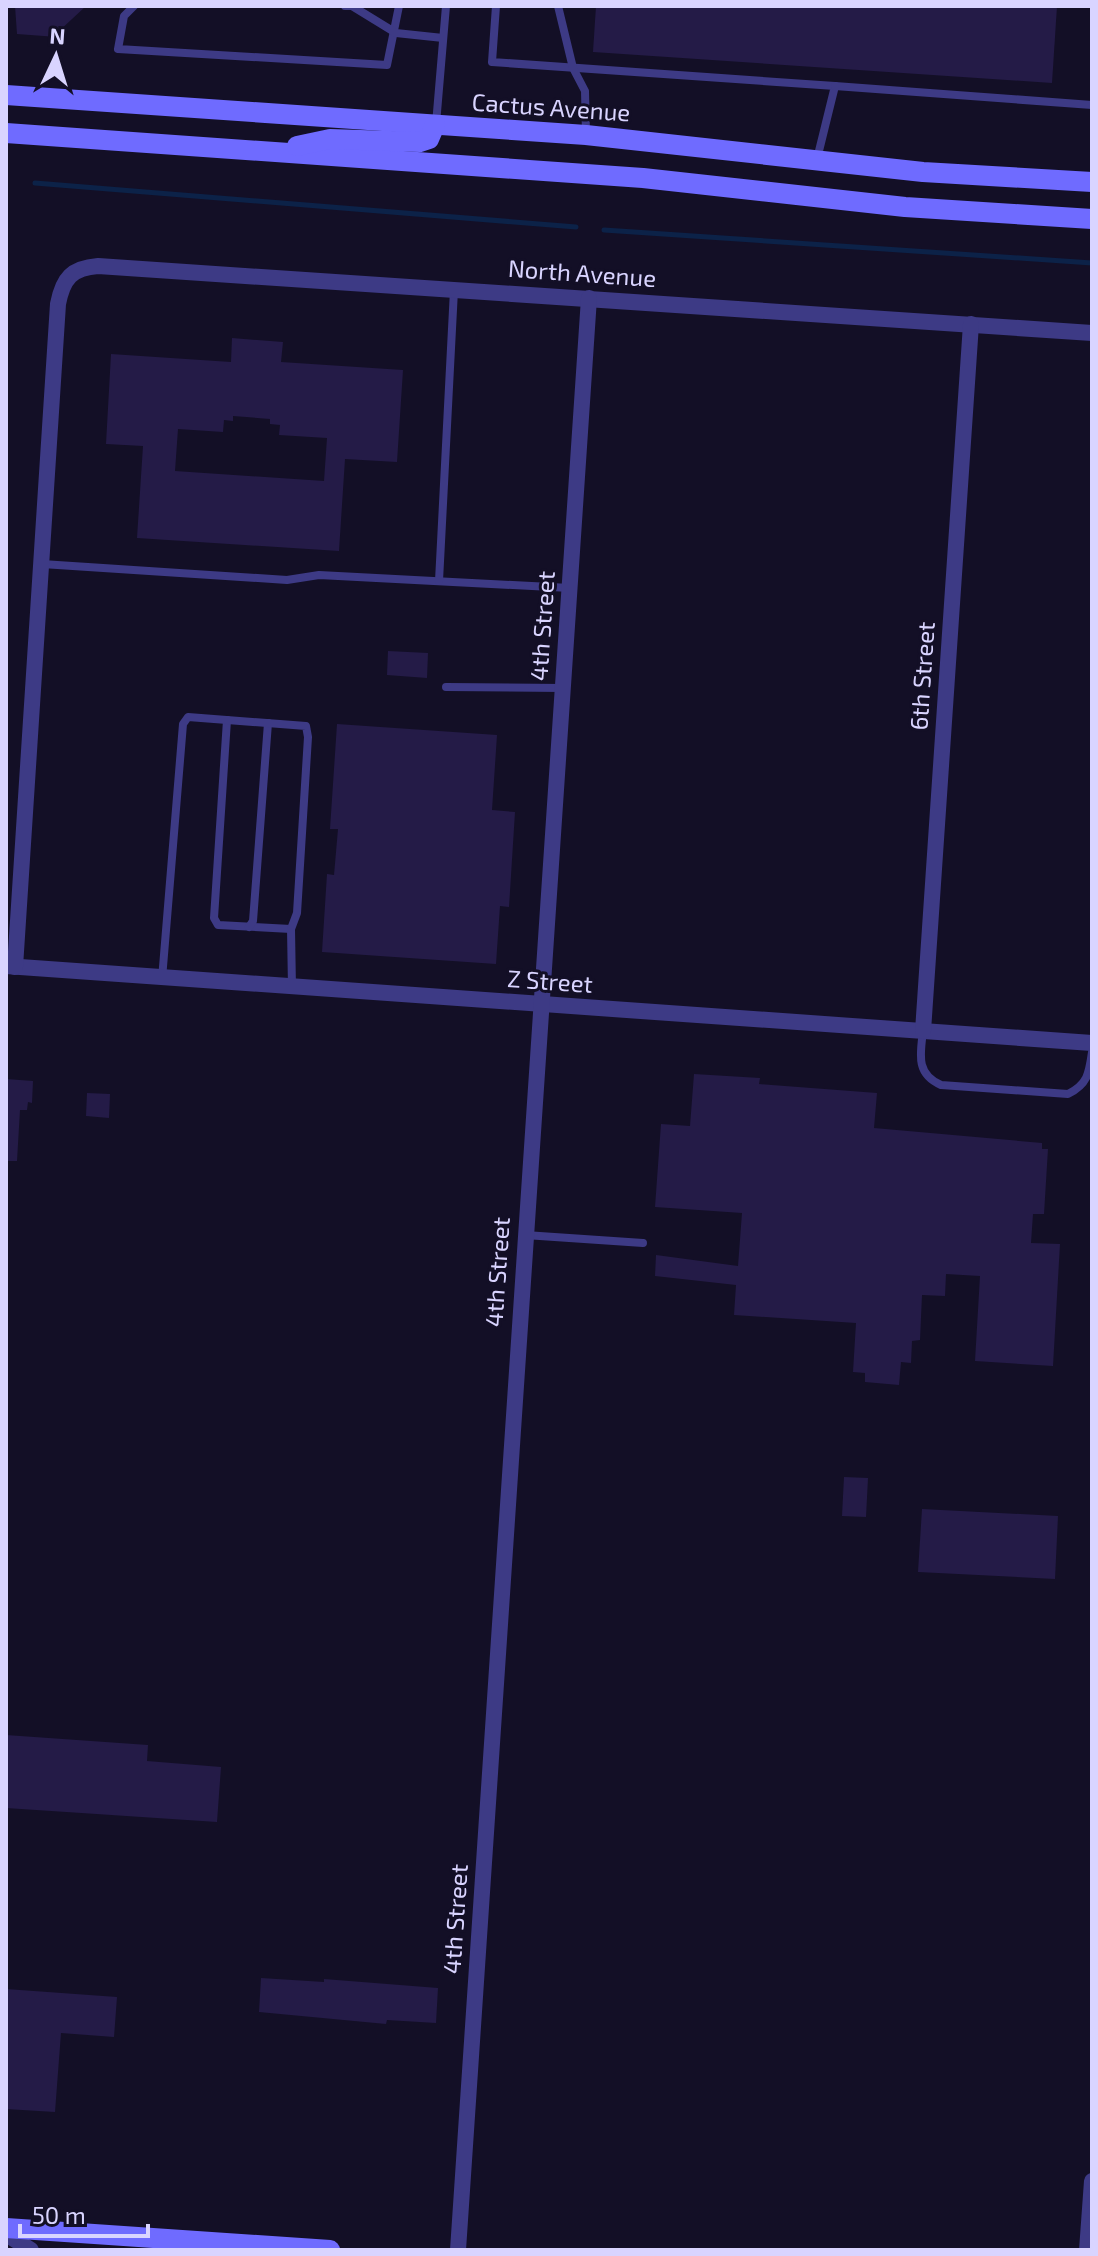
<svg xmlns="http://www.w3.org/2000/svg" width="1098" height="2256" viewBox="0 0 1098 2256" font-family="'Exo 2',sans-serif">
  <rect width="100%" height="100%" fill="#130f26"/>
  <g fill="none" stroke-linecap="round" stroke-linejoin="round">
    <g stroke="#0c2248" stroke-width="5">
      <polyline points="35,183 576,227"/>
      <polyline points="604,230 1092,263"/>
    </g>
  </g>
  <g fill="#241b47" fill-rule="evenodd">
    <polygon points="15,6 86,6 58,32 57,37 17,34"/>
    <polygon points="596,6 1057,6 1052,83 593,52"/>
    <path d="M232 338 283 342 281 362 403 370 397 462 345 459 339 551 137 538 143 446 106 444 111 354 231 362ZM233 416 270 419V424L280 425 279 435 327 438 324 481 175 471 178 429 223 432 224 420 233 421Z"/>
    <polygon points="388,651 428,653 427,678 387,675"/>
    <polygon points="337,724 497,735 492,810 515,812 509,907 500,906 496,964 322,952 327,874 334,875 338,829 330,829"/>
    <polygon points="694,1074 760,1078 759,1084 877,1093 874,1128 1042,1143 1042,1149 1048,1149 1044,1214 1033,1214 1031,1243 1060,1244 1053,1366 975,1361 980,1276 946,1274 945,1296 922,1295 920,1340 912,1341 911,1363 901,1362 899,1385 865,1382 865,1373 853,1372 856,1323 734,1315 736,1285 655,1276 656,1255 738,1266 742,1213 655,1207 661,1124 690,1126"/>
    <polygon points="6,1079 33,1081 32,1103 28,1102 27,1110 20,1110 17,1161 6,1161"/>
    <polygon points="87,1093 110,1094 109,1118 86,1116"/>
    <polygon points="844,1477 868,1478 866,1517 842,1516"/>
    <polygon points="922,1509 1058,1516 1055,1579 918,1572"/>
    <polygon points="6,1735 148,1745 147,1761 221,1767 217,1822 6,1808"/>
    <polygon points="261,1978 324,1982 324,1979 438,1988 436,2023 387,2020 386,2024 259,2012"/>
    <polygon points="6,1989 117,1997 114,2037 61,2033 55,2112 6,2109"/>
  </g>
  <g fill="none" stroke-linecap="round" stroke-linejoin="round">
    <g stroke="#3d3a85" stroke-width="8">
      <polyline points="134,6 124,16 118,49 387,65 399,6"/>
      <polyline points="345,6 352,6 396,33 443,38"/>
      <polyline points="496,6 492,62 835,86 817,159"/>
      <polyline points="558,6 573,68 585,91 586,134"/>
      <polyline points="835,86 1092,105"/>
      <polyline points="436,124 446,6"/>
      <polyline points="42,564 287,580 319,575 570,588"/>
      <polyline points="439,581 454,290"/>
      <polyline points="446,687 563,688"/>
      <polyline points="227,720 214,918 218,925 291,929"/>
      <polyline points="249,927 253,921 268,723"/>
      <polyline points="162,979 183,724 188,717 306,726 308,737 297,913 291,929 292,988"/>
      <path d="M923 1031C920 1055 916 1074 941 1085L1068 1094C1088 1084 1089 1073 1092 1052"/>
      <polyline points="525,1235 643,1243"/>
    </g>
    <g stroke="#3d3a85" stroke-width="16">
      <polyline points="6,966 1092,1043"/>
      <path d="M15 967 58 304C63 278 72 268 98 266L1092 333"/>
      <polyline points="923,1031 971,324"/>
      <polyline points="6,2234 31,2250"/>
      <polyline points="458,2250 589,298"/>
      <polyline points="1087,2250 1092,2181"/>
    </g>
    <g stroke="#6f6bff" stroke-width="20">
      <polyline points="6,95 586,135 923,172 1092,182"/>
      <polyline points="6,133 643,178 905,207 1092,219"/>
      <polyline points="297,146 330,139 420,142 429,139 435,125"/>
      <polyline points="6,2228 330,2250"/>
    </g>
  </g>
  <g text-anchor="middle" stroke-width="6" stroke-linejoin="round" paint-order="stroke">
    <g font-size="24" fill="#d9d4ff" stroke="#130f26">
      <text transform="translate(551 108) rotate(4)" y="8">Cactus Avenue</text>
      <text transform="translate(582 274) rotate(4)" y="8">North Avenue</text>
      <text transform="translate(543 626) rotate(-86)" y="8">4th Street</text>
      <text transform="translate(923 676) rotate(-86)" y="8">6th Street</text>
      <text transform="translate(550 982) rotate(4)" y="8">Z Street</text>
      <text transform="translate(498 1272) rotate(-86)" y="8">4th Street</text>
      <text transform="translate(456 1919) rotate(-86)" y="8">4th Street</text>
    </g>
  </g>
  <rect width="1098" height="2256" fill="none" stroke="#d9d4ff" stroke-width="16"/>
  <g transform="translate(56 56) rotate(4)" stroke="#130f26" stroke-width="6" paint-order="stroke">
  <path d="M0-6L14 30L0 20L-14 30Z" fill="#d9d4ff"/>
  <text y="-12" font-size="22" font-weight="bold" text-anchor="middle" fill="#d9d4ff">N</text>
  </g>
  <path d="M20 2224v12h128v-12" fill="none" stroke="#d9d4ff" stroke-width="4"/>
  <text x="32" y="2224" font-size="24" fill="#d9d4ff" stroke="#130f26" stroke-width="6" paint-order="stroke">50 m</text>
</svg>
